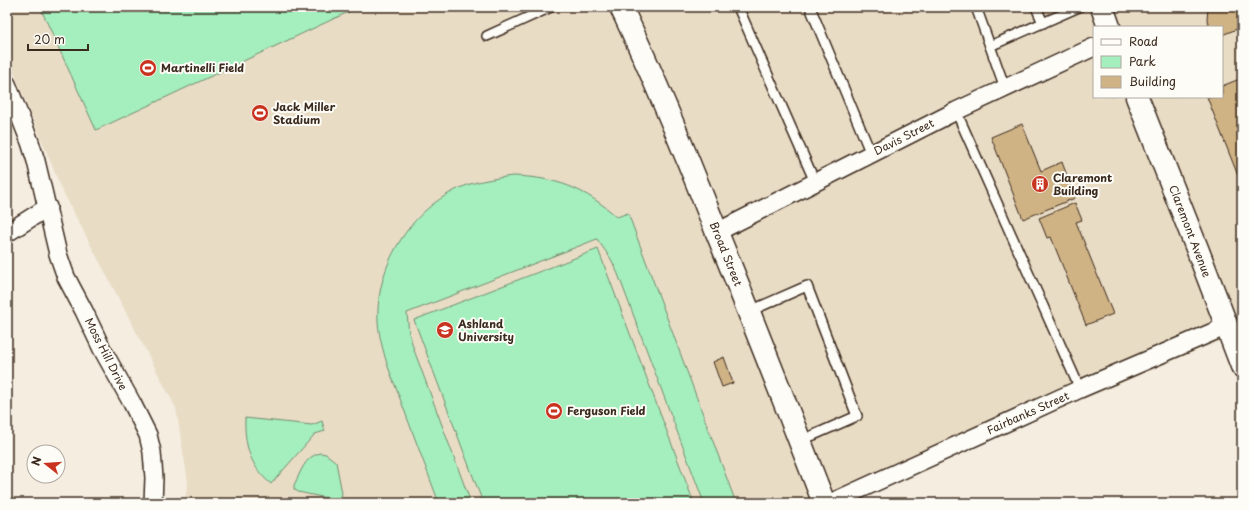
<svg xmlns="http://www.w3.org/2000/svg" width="1249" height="510" viewBox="0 0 1249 510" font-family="'Playpen Sans',sans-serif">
  <rect width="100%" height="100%" fill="#f4ede0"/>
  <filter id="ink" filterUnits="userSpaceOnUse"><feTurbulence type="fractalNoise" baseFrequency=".025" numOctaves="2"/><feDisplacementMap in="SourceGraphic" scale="8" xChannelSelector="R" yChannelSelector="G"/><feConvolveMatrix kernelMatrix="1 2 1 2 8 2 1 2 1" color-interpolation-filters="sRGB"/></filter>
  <g filter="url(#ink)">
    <path fill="#e9dcc5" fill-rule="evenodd" d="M7 7H1242V386L1224 339 840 503H184L188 482 176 408 62 190 7 56ZM1094 27H1222V97H1094Z"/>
    <g fill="#a5eebd" stroke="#708c6e">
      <polygon points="40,7 359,7 96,130"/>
      <path d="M512 176C555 177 585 188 617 217L628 213 736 503H704L618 274 611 259 597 239 407 313 409 333 414 350 471 503H439L387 364C383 350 379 336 378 322 375 263 414 203 470 184 484 180 498 178 512 176Z"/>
      <polygon points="598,249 694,503 483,503 414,320"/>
      <path d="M245 418 312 425 322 421 325 431 315 434 271 484C250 467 244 444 245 418Z"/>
      <path d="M320 453 326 454 336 462 342 493 341 497 336 500 298 492 294 489V485C301 472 304 457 320 453Z"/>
    </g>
    <g fill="#d0b385" stroke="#3b2a1e">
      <polygon points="446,7 458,7 449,11"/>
      <polygon points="1208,7 1242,7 1242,27 1222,35 1222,27 1209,27 1207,20"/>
      <polygon points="1242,78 1242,186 1207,97 1222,97 1222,86"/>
      <polygon points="1022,124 1041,171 1062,162 1075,198 1023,219 991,137"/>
      <polygon points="1075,203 1082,220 1076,222 1113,314 1086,325 1051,237 1047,238 1039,218"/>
      <polygon points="724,357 733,383 722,387 713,362"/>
    </g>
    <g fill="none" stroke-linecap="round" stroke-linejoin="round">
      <g stroke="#3b2a1e" stroke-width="12">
        <g id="service">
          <polyline points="738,7 815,182"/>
          <polyline points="810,7 871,154"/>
          <polyline points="976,7 990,46"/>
          <polyline points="1036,7 1043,23"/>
          <polyline points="487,36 551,7"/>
          <polyline points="1005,88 990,46 1079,7"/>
          <polyline points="956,111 1080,389"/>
          <polyline points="750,311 807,286 857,416 800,441"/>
        </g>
      </g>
      <g stroke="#3b2a1e" stroke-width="20">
        <g id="minor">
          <polyline points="7,84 30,142 36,161 58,254 66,277 84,311 102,349 132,403 148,435 152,452 154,478 153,503"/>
          <polyline points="717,232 956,111 1094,47"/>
          <polyline points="7,233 48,207"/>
          <polyline points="830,503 1080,389 1227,326"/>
        </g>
      </g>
      <g stroke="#3b2a1e" stroke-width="25">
        <path id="tertiary" d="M621 7C654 77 683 147 711 218 750 313 787 408 824 503"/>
      </g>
      <g stroke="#3b2a1e" stroke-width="25">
        <g id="primary">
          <polyline points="1102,7 1109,27"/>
          <polyline points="1137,97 1198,251 1242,366"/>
        </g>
      </g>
      <use href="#service" stroke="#fdfcf7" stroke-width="9"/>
      <use href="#minor" stroke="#fdfcf7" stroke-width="17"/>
      <use href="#tertiary" stroke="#fdfcf7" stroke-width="22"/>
      <use href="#primary" stroke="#fdfcf7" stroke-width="22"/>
    </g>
  </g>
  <defs>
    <g id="stadium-disc" transform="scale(0.9)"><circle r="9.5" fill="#c8321e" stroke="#fdfcf7"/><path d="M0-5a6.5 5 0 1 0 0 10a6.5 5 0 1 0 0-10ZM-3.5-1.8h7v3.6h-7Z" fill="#fff"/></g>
    <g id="building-disc" transform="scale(0.9)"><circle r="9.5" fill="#c8321e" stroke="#fdfcf7"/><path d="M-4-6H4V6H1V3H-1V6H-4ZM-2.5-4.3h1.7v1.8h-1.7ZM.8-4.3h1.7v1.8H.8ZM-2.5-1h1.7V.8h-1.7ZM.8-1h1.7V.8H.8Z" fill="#fff"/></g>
    <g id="university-disc" transform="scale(0.9)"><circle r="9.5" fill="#c8321e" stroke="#fdfcf7"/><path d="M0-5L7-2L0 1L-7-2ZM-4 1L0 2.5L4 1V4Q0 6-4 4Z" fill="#fff"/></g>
  </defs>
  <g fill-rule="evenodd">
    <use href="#stadium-disc" x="148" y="68"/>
    <use href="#stadium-disc" x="260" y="113"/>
    <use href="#building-disc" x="1040" y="184"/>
    <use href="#university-disc" x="445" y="330"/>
    <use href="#stadium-disc" x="554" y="411"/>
  </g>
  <g text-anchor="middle" stroke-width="4" stroke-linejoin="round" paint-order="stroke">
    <g font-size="11" font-weight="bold" fill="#3b2a1e" stroke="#fdfcf7" text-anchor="start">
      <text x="161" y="72">Martinelli Field</text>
      <text x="273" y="111">Jack Miller<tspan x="273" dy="13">Stadium</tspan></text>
      <text x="1053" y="182">Claremont<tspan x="1053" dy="13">Building</tspan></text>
      <text x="458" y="328">Ashland<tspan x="458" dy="13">University</tspan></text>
      <text x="567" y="415">Ferguson Field</text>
    </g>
    <g font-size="11" fill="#3b2a1e" stroke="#fdfcf7">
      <text transform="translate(904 137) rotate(-27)" y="4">Davis Street</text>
      <text transform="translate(1190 231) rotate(69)" y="4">Claremont Avenue</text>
      <text transform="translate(726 254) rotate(68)" y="4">Broad Street</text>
      <text transform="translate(106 354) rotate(63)" y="4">Moss Hill Drive</text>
      <text transform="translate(1028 413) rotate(-24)" y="4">Fairbanks Street</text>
    </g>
  </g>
  <rect width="1249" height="510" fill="none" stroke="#fdfcf7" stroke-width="24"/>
  <rect x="12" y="12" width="1225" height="486" fill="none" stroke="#3b2a1e" stroke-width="1.5" filter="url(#ink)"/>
  <rect x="1093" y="26" width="130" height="72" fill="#fdfcf7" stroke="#afa8a0"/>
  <rect x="1101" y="39" width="20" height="6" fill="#fdfcf7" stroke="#afa8a0"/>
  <text x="1129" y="46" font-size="12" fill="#3b2a1e">Road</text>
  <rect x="1101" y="56" width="20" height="12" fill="#a5eebd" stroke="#afa8a0"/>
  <text x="1129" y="66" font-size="12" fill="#3b2a1e">Park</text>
  <rect x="1101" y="76" width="20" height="12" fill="#d0b385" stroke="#afa8a0"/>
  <text x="1129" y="86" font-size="12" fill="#3b2a1e">Building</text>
  <g transform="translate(46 464) rotate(287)"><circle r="19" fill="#fdfcf7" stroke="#afa8a0"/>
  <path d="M0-3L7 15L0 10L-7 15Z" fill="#c8321e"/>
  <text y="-6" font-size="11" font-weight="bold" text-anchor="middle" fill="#3b2a1e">N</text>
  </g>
  <path d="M28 44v6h60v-6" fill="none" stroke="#3b2a1e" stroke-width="2"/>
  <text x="34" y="44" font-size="12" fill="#3b2a1e" stroke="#fdfcf7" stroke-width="3" paint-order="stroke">20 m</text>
</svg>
